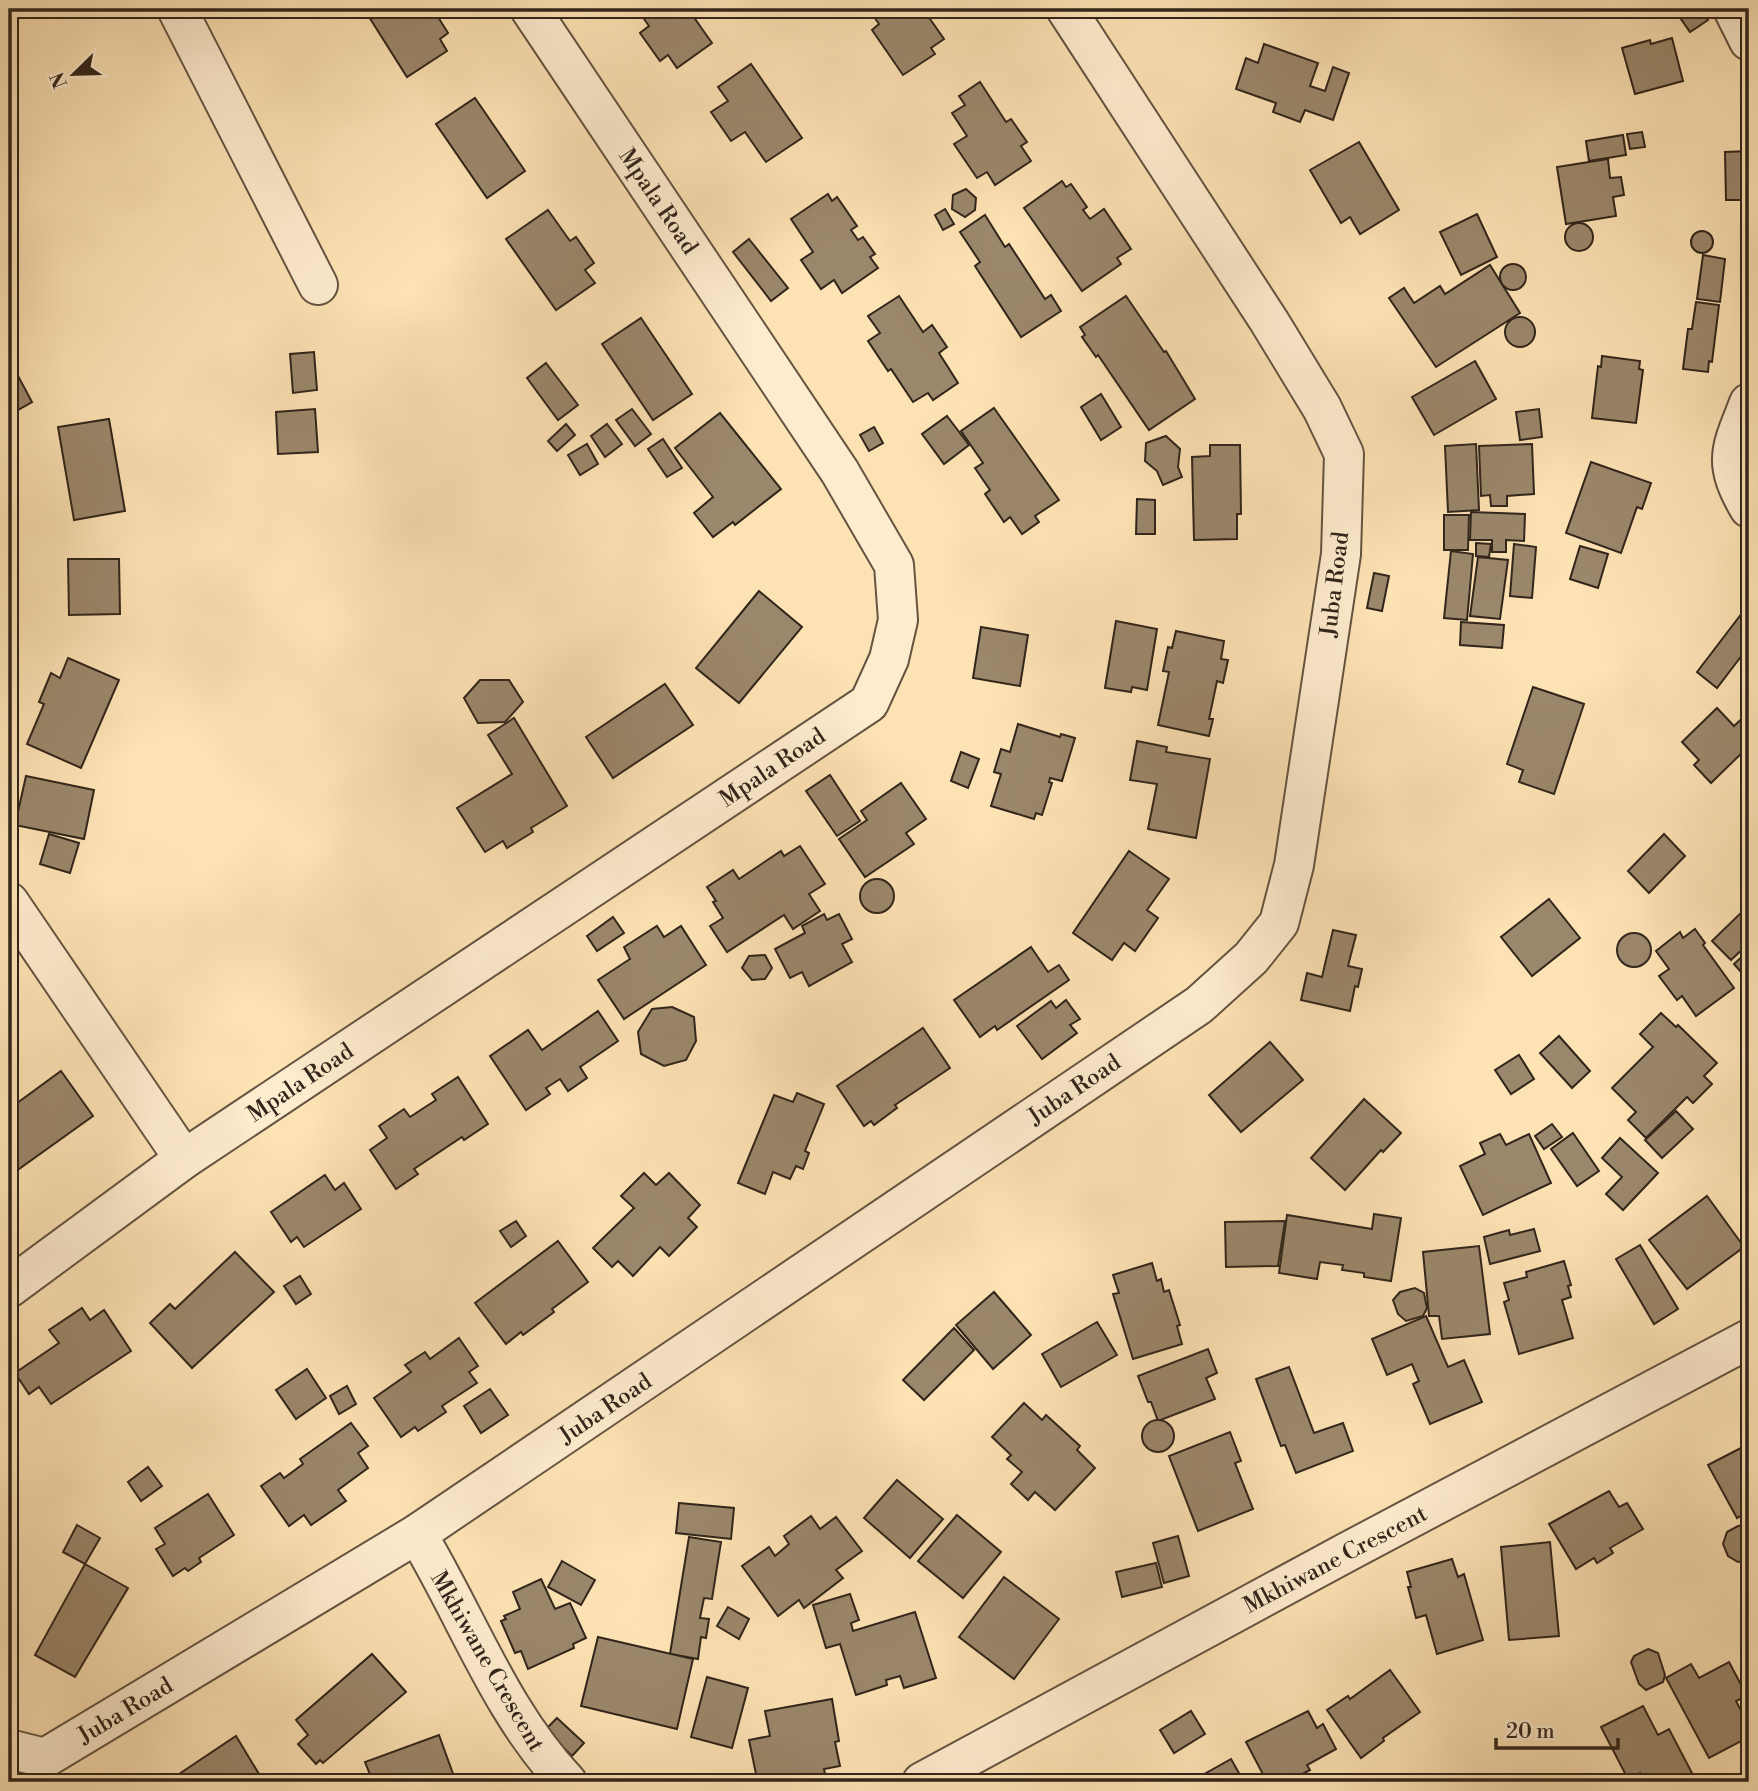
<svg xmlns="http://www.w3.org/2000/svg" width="1758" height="1791" viewBox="0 0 1758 1791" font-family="'Libre Bodoni',serif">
  <rect width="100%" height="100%" fill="#fde2b4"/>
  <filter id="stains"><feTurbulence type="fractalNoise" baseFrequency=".00286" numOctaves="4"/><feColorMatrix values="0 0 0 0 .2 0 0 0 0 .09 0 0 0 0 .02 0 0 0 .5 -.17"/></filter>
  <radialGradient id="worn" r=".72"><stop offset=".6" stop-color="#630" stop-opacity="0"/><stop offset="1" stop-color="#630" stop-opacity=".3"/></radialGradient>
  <g fill="#9b876b" stroke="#31251b" stroke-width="2">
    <polygon points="364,9 433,9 448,33 440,39 447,51 407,77"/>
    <polygon points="637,9 688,9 712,43 677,68 668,55 660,61 640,33 649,26"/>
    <polygon points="873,9 923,9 944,39 931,48 935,54 903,75 872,30 879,24 870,11"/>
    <polygon points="1674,9 1701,9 1708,20 1690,32"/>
    <polygon points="1672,38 1683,81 1635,94 1622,48 1650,40 1651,44"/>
    <polygon points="1264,44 1318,63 1310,86 1325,91 1333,67 1349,73 1333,120 1305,110 1300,122 1273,112 1276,103 1236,89 1246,58 1258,63"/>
    <polygon points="751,64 802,138 766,162 745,132 731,141 711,112 728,101 718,87"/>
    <polygon points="980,82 1006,122 1011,119 1027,142 1021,146 1031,161 995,185 987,172 977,178 954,144 967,136 952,113 965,105 959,96"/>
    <polygon points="475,98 525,171 487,198 436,124"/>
    <polygon points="1642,132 1645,147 1630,149 1627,134"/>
    <polygon points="1623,135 1626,155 1589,161 1586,141"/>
    <polygon points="1359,142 1399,210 1360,234 1350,217 1341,223 1310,170"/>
    <polygon points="1749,151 1749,200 1726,200 1725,152"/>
    <polygon points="1608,159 1610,178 1621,177 1624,195 1613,197 1616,216 1566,224 1557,167"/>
    <polygon points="1062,181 1066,187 1071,184 1087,207 1083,210 1090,219 1104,209 1131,249 1117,258 1121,264 1082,291 1024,208"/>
    <polygon points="966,189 976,198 975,210 965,217 952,209 953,195"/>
    <polygon points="828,194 832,201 837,197 857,226 851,230 858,240 863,237 875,254 870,257 878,268 842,293 834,280 821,289 801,260 813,252 791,219"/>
    <polygon points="945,209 954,224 943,230 935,215"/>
    <polygon points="548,210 570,241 576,237 594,263 585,270 595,283 556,310 506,239"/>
    <polygon points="1477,214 1497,257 1461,275 1440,232"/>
    <polygon points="985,215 1005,247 1009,244 1045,299 1051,295 1061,311 1021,337 975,266 980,262 960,232"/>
    <circle cx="1579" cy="237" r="14"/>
    <circle cx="1702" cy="242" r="11"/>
    <polygon points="749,239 788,288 771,301 733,252"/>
    <polygon points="1703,255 1725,259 1720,302 1697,299"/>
    <circle cx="1513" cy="277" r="13"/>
    <polygon points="1490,265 1520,313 1436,367 1389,298 1404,288 1414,303 1440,286 1445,294"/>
    <polygon points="899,296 923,332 932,325 947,347 939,353 958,383 933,400 928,393 913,402 891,369 888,371 868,341 880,333 868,316"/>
    <polygon points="1126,296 1164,352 1166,351 1195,399 1149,430 1098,355 1096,357 1082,337 1085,335 1080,327"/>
    <polygon points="1696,302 1719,305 1712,362 1709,361 1708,372 1683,369 1688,329 1692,329"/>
    <circle cx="1520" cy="332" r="15"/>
    <polygon points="641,318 692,394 653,420 602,344"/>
    <polygon points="314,352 317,390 293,393 290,354"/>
    <polygon points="1602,356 1640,361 1639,369 1643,370 1636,423 1592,418 1598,366 1601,367"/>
    <polygon points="9,359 32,402 9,415"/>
    <polygon points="1475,361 1496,399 1434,435 1412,397"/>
    <polygon points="546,363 578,405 558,420 527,378"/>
    <polygon points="1101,394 1121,427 1101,440 1081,407"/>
    <polygon points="994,408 1059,500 1035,516 1039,522 1022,534 1010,517 1004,522 985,494 990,490 975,468 983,463 961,431"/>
    <polygon points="315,409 318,452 278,454 276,412"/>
    <polygon points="632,409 651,434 635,446 616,420"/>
    <polygon points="1539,409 1542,437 1520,440 1516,412"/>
    <polygon points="720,413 781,489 735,525 733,522 713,537 694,513 713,497 675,448"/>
    <polygon points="947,416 969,445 944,464 922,434"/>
    <polygon points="109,419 125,511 74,520 58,427"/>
    <polygon points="566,424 575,435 557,451 548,441"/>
    <polygon points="607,424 622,444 605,457 591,436"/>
    <polygon points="874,427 883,443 869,451 860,435"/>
    <polygon points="1166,436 1180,449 1178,467 1182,477 1163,485 1157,471 1145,461 1146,443"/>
    <polygon points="663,439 682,468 667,477 648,449"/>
    <polygon points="587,444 598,464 580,475 568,455"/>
    <polygon points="1476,444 1479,510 1448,512 1445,446"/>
    <polygon points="1532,444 1534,494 1507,496 1507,506 1491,506 1490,495 1481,496 1479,446"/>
    <polygon points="1210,445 1240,445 1241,514 1237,514 1237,539 1194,540 1192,457 1210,456"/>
    <polygon points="1591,462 1651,483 1642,509 1637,507 1621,553 1566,533"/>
    <polygon points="1137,499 1155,500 1155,534 1136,534"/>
    <polygon points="1471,512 1525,514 1524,541 1506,540 1506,552 1492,552 1492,540 1470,540"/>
    <polygon points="1444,515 1469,515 1468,550 1444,550"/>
    <polygon points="1476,543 1491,544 1489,557 1476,556"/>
    <polygon points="1514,544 1536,547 1532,598 1510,596"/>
    <polygon points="1580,546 1608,554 1598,588 1570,579"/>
    <polygon points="1451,551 1473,554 1467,620 1444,618"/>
    <polygon points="1478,557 1508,560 1500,619 1470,616"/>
    <polygon points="68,559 119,559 120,614 69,615"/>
    <polygon points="1374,573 1389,576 1382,611 1367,608"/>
    <polygon points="759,591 802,627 739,703 696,668"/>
    <polygon points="1749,604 1749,646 1717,688 1697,672"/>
    <polygon points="1116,621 1157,629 1147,690 1132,687 1131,692 1105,688"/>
    <polygon points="1461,622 1504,625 1502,648 1460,645"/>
    <polygon points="981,627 1028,635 1020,686 973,678"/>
    <polygon points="1176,631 1224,641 1221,659 1228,660 1223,683 1217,681 1209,719 1213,719 1209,736 1158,725 1169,672 1163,671 1168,647 1172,648"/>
    <polygon points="68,658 119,680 81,768 27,744 44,704 39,702 51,673 60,678"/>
    <polygon points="480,680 509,680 523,702 505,722 478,723 464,698"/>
    <polygon points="665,684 693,725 613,778 586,737"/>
    <polygon points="1533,687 1584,704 1554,794 1519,782 1523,770 1507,764"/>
    <polygon points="1717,708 1734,726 1747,714 1749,716 1749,746 1711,783 1694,765 1699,760 1682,742"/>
    <polygon points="514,718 567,806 531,828 533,832 507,848 503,841 485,852 457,808 512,774 488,735"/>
    <polygon points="1018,724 1060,737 1061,734 1075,738 1062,781 1050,778 1049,782 1052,783 1042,815 1036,813 1034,819 991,806 1001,774 994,772 1001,749 1010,752"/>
    <polygon points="1137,741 1167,747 1166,752 1210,759 1196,838 1148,829 1157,784 1130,780"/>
    <polygon points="961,752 979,759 968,788 951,781"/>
    <polygon points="830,775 860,821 837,836 806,791"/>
    <polygon points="26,776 94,790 84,839 15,825"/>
    <polygon points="901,783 926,819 906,833 914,844 865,877 839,839 867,820 861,811"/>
    <polygon points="49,834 79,843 70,873 40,864"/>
    <polygon points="1664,834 1685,856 1649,893 1628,871"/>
    <polygon points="800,846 825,884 809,894 820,911 793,929 784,915 727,952 710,926 723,918 713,902 716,901 707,887 733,870 739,879 781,851 784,856"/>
    <polygon points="1129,851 1169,879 1147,910 1158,918 1135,951 1124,943 1112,960 1073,933"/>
    <circle cx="877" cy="896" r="17"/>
    <polygon points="1549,899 1580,938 1532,976 1501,937"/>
    <polygon points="1749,905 1749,943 1731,960 1712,941"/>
    <polygon points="824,914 827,920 839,914 852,939 842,944 852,962 809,986 802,972 790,978 775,949 805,933 802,926"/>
    <polygon points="613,917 624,933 597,951 587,936"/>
    <polygon points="657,926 664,937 681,926 706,965 624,1019 598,980 630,959 624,947"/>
    <polygon points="1695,929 1705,943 1703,945 1734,988 1696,1016 1682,996 1677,1000 1659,976 1669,969 1656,951 1680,932 1683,938"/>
    <polygon points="1333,930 1356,935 1348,966 1362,969 1358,987 1355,986 1350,1011 1301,1000 1307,973 1322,977"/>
    <circle cx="1634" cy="950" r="17"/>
    <polygon points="1031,947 1048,972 1059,965 1069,980 997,1030 995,1026 980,1037 954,1000"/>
    <polygon points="1749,950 1749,981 1734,964"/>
    <polygon points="765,955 772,968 765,979 752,980 742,968 749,956"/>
    <polygon points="1066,1000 1080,1019 1070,1025 1077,1033 1042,1059 1017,1026 1051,1001 1056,1008"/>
    <polygon points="672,1007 694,1017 696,1041 686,1060 664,1066 641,1054 638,1032 652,1009"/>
    <polygon points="598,1011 618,1041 580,1067 587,1078 568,1091 560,1079 546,1088 550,1094 526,1110 490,1056 528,1030 542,1050"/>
    <polygon points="1661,1013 1676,1027 1678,1025 1717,1063 1704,1076 1712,1084 1693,1103 1687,1097 1646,1138 1628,1120 1636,1112 1612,1088 1653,1047 1640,1034"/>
    <polygon points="923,1028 950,1068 895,1105 897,1108 874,1125 871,1121 864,1126 837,1086"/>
    <polygon points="1559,1036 1590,1071 1572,1088 1540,1053"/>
    <polygon points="1270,1042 1303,1080 1241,1132 1209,1095"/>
    <polygon points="1519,1055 1534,1079 1511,1094 1495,1070"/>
    <polygon points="61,1071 93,1116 12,1174 9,1169 9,1109"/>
    <polygon points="458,1077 488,1124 464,1140 462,1137 414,1169 418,1174 396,1189 370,1150 387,1138 379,1126 404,1109 410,1117 436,1100 432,1094"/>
    <polygon points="797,1093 824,1104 805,1151 809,1153 803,1169 796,1166 790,1179 773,1172 765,1194 738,1183 774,1095 793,1102"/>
    <polygon points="1364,1099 1401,1133 1383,1152 1381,1150 1345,1190 1311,1158"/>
    <polygon points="1676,1111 1693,1129 1662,1158 1645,1140"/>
    <polygon points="1552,1124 1562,1137 1544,1149 1535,1136"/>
    <polygon points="1573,1133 1599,1171 1577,1186 1551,1149"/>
    <polygon points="1500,1134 1506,1145 1529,1134 1551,1183 1483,1215 1460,1166 1485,1154 1480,1143"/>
    <polygon points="1620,1138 1658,1173 1623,1210 1606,1194 1622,1177 1602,1158"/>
    <polygon points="644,1173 656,1185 669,1173 700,1205 688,1218 697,1227 669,1256 660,1247 633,1276 618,1261 612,1267 593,1248 634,1208 621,1196"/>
    <polygon points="325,1175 335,1190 344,1183 361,1209 304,1247 297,1237 291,1242 271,1212"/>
    <polygon points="1707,1196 1744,1247 1687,1289 1649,1240"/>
    <polygon points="1374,1214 1401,1218 1391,1281 1364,1277 1364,1273 1342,1270 1343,1265 1320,1262 1317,1279 1279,1273 1287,1215 1372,1229"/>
    <polygon points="516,1221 526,1236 511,1247 500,1231"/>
    <polygon points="1285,1221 1278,1266 1226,1267 1225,1222"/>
    <polygon points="1534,1229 1540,1251 1490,1264 1484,1237 1509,1230 1510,1235"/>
    <polygon points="558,1241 588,1282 552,1309 554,1312 523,1335 521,1332 506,1344 475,1303"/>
    <polygon points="1640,1245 1678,1309 1654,1324 1616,1259"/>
    <polygon points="1479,1246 1490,1334 1442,1339 1439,1316 1429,1316 1423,1252"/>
    <polygon points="235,1252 274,1292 192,1368 150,1323 170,1304 175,1309"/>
    <polygon points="1564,1261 1571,1285 1568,1286 1571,1297 1562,1300 1573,1338 1519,1354 1504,1302 1509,1300 1504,1283 1527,1277 1526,1272"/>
    <polygon points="1152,1263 1157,1281 1161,1279 1164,1292 1169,1290 1180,1325 1177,1326 1182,1344 1133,1359 1113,1294 1119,1293 1113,1275"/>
    <polygon points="300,1276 311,1294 296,1304 284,1286"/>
    <polygon points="1415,1288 1424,1293 1427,1308 1423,1316 1406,1321 1398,1314 1393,1300 1400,1292"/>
    <polygon points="994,1292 1031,1335 993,1369 956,1325"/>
    <polygon points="82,1308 90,1320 104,1310 131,1351 51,1404 39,1387 29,1394 15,1373 59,1343 49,1330"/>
    <polygon points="1426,1316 1448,1367 1464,1360 1482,1402 1430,1424 1413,1384 1419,1381 1412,1364 1387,1375 1372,1339"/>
    <polygon points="1097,1322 1117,1355 1061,1387 1042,1354"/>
    <polygon points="954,1328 974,1350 924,1400 903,1380"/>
    <polygon points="459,1338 478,1366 469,1372 477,1383 442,1406 446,1412 418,1431 415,1427 401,1437 374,1398 411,1372 405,1365 425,1352 430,1359"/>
    <polygon points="1208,1349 1217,1373 1206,1378 1215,1399 1158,1421 1151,1402 1148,1402 1138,1376"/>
    <polygon points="1289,1367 1314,1433 1343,1423 1353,1451 1296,1473 1285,1445 1281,1446 1256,1379"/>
    <polygon points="307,1369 326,1398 296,1419 276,1390"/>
    <polygon points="347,1386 356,1404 339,1414 330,1396"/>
    <polygon points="490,1389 508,1415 481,1433 464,1406"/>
    <polygon points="1024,1403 1042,1420 1046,1415 1080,1446 1077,1450 1095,1468 1055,1510 1035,1492 1028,1500 1011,1484 1022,1472 1007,1459 1011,1455 992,1437"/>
    <polygon points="9,1413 16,1417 9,1428"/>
    <circle cx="1158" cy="1436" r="16"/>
    <polygon points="351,1423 368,1446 358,1453 368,1468 338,1490 346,1501 311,1525 304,1515 289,1526 261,1486 280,1473 284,1478 303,1464 300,1459"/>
    <polygon points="1230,1432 1241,1461 1235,1463 1253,1509 1198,1531 1169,1456"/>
    <polygon points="1741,1448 1745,1458 1749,1455 1749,1511 1737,1518 1708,1465"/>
    <polygon points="148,1467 162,1486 141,1501 128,1482"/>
    <polygon points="897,1480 943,1519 910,1558 864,1518"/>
    <polygon points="1609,1491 1619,1507 1627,1503 1643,1529 1610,1548 1613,1553 1597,1563 1594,1558 1576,1569 1549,1524"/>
    <polygon points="208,1494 234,1535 199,1558 201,1562 188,1571 185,1568 173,1576 156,1549 165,1544 155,1528"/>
    <polygon points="679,1503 734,1508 731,1539 676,1533"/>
    <polygon points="957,1515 1001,1552 963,1598 918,1561"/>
    <polygon points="811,1516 820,1529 836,1517 862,1551 836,1570 843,1578 804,1608 799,1600 778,1616 742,1566 769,1547 775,1556 789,1544 784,1536"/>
    <polygon points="77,1525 100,1538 85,1564 63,1552"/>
    <polygon points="1744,1525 1749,1527 1749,1560 1738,1562 1728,1556 1723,1544 1727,1532 1738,1526"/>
    <polygon points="1178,1536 1189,1576 1164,1583 1153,1543"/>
    <polygon points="689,1537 721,1542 712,1599 704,1598 700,1618 709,1619 706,1638 701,1637 698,1659 670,1654"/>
    <polygon points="1550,1542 1559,1636 1509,1640 1501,1547"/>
    <polygon points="1452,1559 1458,1577 1464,1574 1483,1640 1437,1654 1426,1615 1416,1618 1408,1587 1411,1587 1407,1572"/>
    <polygon points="562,1561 595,1580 581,1605 548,1587"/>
    <polygon points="1156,1563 1162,1587 1122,1597 1116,1572"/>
    <polygon points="85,1564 128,1588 75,1677 35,1655"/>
    <polygon points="1004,1577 1059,1619 1014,1679 959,1637"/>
    <polygon points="541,1579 555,1609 570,1603 586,1638 573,1644 574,1648 528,1669 521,1651 515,1653 501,1621 506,1619 504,1616 520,1609 513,1592"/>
    <polygon points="850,1594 859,1620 851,1623 853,1631 915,1612 936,1678 904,1688 900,1676 886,1680 887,1685 856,1695 840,1644 826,1648 813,1605"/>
    <polygon points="728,1607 749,1619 739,1639 717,1626"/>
    <polygon points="598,1637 693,1659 677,1729 581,1706"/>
    <polygon points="1648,1649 1658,1653 1665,1675 1663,1682 1646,1690 1639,1684 1631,1662 1634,1656"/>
    <polygon points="372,1654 406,1692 323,1763 320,1760 316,1764 298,1744 308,1735 296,1720"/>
    <polygon points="1729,1662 1747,1696 1736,1701 1749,1726 1749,1737 1709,1758 1666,1678 1691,1664 1699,1678"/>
    <polygon points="1390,1670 1420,1712 1383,1738 1384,1741 1361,1758 1327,1710 1348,1696 1350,1699"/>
    <polygon points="707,1677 748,1688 732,1748 691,1737"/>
    <polygon points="832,1699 839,1741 835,1742 840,1766 824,1769 826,1778 801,1782 800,1776 793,1777 794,1782 749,1782 748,1776 756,1774 749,1740 770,1736 765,1711"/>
    <polygon points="1643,1706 1658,1735 1669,1729 1692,1773 1674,1782 1644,1782 1640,1773 1628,1779 1601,1727"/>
    <polygon points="1191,1711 1205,1734 1174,1753 1160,1730"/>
    <polygon points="1308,1711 1317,1728 1323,1724 1336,1749 1307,1765 1310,1770 1287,1782 1267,1782 1246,1742"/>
    <polygon points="557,1718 584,1743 572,1756 545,1730"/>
    <polygon points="439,1735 456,1782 373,1782 365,1762"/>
    <polygon points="236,1736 262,1779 257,1782 171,1782 170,1780"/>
    <polygon points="1231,1759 1244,1782 1190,1782"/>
  </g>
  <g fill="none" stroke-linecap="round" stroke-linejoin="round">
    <g stroke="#645441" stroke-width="42">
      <g id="minor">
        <polyline points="177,9 318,285"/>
        <polyline points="1733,9 1749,41"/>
        <path d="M1749 403C1731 449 1722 462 1749 508"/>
        <polyline points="9,902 184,1159"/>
        <polyline points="9,1288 184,1159 869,703 889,659 898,620 894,565 840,472 530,9"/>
        <path d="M417 1534C467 1617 500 1711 567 1782"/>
        <polyline points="9,1749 45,1758 417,1534 1199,1005 1251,958 1279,923 1294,865 1341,554 1344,454 1322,408 1269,321 1066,9"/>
        <polyline points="922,1782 1349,1551 1749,1339"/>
      </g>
    </g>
    <use href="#minor" stroke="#feecce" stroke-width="38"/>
  </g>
  <g text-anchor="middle" stroke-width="6" stroke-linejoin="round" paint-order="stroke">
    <g font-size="23" fill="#31251b" stroke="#feecce">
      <text transform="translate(659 201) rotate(56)" y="8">Mpala Road</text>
      <text transform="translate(1334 584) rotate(-83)" y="8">Juba Road</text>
      <text transform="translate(772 767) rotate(-34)" y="8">Mpala Road</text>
      <text transform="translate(300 1082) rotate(-34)" y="8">Mpala Road</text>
      <text transform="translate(1074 1089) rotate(-34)" y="8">Juba Road</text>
      <text transform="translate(605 1408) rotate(-34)" y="8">Juba Road</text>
      <text transform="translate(1335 1559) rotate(-28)" y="8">Mkhiwane Crescent</text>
      <text transform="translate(488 1661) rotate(60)" y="8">Mkhiwane Crescent</text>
      <text transform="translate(125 1710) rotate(-31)" y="8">Juba Road</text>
    </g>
  </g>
  <rect width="1758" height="1791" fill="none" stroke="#fde2b4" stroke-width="35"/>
  <rect x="10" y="10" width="1737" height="1770" fill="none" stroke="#31251b" stroke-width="3.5"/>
  <rect x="18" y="18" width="1723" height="1756" fill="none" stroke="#31251b" stroke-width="2"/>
  <g transform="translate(74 74) rotate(247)" stroke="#feecce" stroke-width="5" paint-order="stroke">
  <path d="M0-5L12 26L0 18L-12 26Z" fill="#31251b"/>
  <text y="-10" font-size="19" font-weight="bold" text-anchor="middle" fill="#31251b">N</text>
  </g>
  <path d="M1496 1738v10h122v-10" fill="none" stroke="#31251b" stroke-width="3.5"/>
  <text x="1506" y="1738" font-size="21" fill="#31251b" stroke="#feecce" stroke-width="5" paint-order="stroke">20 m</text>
  <rect width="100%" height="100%" filter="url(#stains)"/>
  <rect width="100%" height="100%" fill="url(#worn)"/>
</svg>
